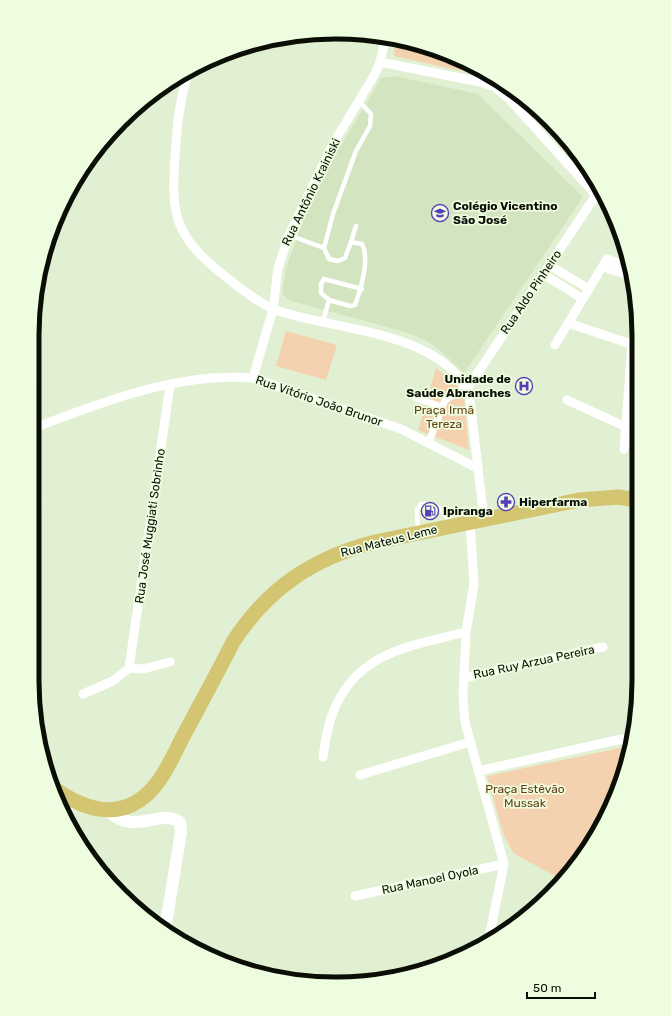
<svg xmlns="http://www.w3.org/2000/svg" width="671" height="1016" viewBox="0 0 671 1016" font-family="Rubik,sans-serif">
  <rect width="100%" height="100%" fill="#e1f0d2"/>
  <polygon fill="#d2e5c0" points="395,76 478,94 583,197 464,373 441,351 427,341 408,333 288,300 282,293 286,268 300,229 329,166 381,78"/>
  <g fill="#f4d2b0">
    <polygon points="395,39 433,48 473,66 461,71 394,56"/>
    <polygon points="286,331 337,345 326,380 276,366"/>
    <polygon points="436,368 463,390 469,450 418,430"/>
    <polygon points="629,746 608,815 564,881 513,853 503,833 487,776"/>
  </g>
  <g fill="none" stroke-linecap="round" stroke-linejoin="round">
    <g stroke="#fff" stroke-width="4.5">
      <polyline points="289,235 324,248"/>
      <polyline points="351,242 356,226"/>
      <polyline points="329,300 321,293 321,284 324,279 362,289"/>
      <path d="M323 321 329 300 350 306 355 305C361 290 370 259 362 244L351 242 345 258 338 261 329 259 324 248 333 214 356 151 370 126 371 114 359 101"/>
      <path d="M418 531 417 510 421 504C439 503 441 510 451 523"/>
    </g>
    <g stroke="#fff" stroke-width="7">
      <polyline points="416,398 442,407"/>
      <polyline points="429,442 445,400 460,391 467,389"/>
    </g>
    <g stroke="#fff" stroke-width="9">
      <polyline points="380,62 480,82 495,87 509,99 596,195 610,209"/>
      <path d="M189 71C179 100 177 128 175 157 171 215 175 236 221 273 233 283 259 303 273 309 331 331 450 330 470 400L484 519"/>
      <polyline points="549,265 589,289"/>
      <polyline points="603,267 632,276"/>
      <polyline points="543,274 583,299"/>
      <polyline points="568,323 637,346"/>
      <polyline points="555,345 607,259 630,267"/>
      <polyline points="253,378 273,309 278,268 289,235 333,144 375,74 380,62 386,37"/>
      <polyline points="467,389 596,195"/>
      <polyline points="567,400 626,427"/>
      <path d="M34 428C102 402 178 372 253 378L401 429 477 468"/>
      <polyline points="624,449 632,344"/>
      <polyline points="470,522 474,584 466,632 463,696 465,722 504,864 488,943"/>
      <polyline points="129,668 170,385"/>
      <polyline points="464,678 603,647"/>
      <polyline points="83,694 113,681 129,668 143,669 170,662"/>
      <path d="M323 757C325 743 327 728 332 715 355 652 410 646 466 632"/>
      <polyline points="478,771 631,737"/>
      <polyline points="360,775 470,742"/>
      <polyline points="66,815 71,800"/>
      <polyline points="355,896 504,864"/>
    </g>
    <path stroke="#fff" stroke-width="12" d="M107 810C136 837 158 808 180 822L181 832 165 930"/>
    <path stroke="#d3c572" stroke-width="15" d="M53 788C87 812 124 822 154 787 168 771 176 749 186 731 202 701 218 672 233 642 268 588 313 558 375 542L579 500 618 497 637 500"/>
  </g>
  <defs>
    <g id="school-ring" transform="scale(0.9)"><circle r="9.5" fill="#eefddf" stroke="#583eb6" stroke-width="1.5"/><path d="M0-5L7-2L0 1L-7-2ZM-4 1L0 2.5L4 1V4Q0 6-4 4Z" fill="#583eb6"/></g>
    <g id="hospital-ring" transform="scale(0.9)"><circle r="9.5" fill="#eefddf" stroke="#583eb6" stroke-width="1.5"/><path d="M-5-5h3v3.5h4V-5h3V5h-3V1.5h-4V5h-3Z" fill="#583eb6"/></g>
    <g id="pharmacy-ring" transform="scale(0.9)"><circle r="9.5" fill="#eefddf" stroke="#583eb6" stroke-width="1.5"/><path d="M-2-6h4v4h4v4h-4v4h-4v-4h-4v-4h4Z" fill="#583eb6"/></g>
    <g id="fuel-ring" transform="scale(0.9)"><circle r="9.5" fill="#eefddf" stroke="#583eb6" stroke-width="1.5"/><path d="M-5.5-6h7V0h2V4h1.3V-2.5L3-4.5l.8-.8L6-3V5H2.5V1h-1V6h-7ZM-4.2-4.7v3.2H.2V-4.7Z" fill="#583eb6"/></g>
  </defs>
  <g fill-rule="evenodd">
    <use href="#school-ring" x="440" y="213"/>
    <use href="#hospital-ring" x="524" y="386"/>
    <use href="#pharmacy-ring" x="506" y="502"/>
    <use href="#fuel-ring" x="430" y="511"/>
  </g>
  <g text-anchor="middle" stroke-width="3.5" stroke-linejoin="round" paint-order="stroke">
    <g font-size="12" fill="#0a0e05" stroke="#eefddf">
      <text transform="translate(311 192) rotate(-64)" y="4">Rua Antônio Krainiski</text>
      <text transform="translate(531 292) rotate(-56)" y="4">Rua Aldo Pinheiro</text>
      <text transform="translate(319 401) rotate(19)" y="4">Rua Vitório João Brunor</text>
      <text transform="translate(150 526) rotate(-82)" y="4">Rua José Muggiati Sobrinho</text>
      <text transform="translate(389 541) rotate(-14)" y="4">Rua Mateus Leme</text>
      <text transform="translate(534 662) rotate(-12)" y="4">Rua Ruy Arzua Pereira</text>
      <text transform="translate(430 880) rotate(-12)" y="4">Rua Manoel Oyola</text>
    </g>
    <g font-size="12" font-weight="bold" fill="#0a0e05" stroke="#eefddf" text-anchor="start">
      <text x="453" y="210">Colégio Vicentino<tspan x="453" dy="14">São José</tspan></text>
      <text x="511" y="383" text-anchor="end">Unidade de<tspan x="511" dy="14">Saúde Abranches</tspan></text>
      <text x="519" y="506">Hiperfarma</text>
      <text x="443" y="515">Ipiranga</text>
    </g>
    <g font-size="12" fill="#654016" stroke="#eefddf">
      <text x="444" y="414">Praça Irmã<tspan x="444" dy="14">Tereza</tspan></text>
      <text x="525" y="793">Praça Estêvão<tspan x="525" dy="14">Mussak</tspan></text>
    </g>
  </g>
  <path d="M0 0H671V1016H0ZM335 39H336A296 296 0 0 1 632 335V681A296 296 0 0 1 336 977H335A296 296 0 0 1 39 681V335A296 296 0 0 1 335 39Z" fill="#eefddf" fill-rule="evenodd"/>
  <path fill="none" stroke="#0a0e05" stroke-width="5" d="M335 39H336A296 296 0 0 1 632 335V681A296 296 0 0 1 336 977H335A296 296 0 0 1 39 681V335A296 296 0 0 1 335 39Z"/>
  <path d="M527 992v6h68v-6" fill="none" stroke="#0a0e05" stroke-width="2"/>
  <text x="533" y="992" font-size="12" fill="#0a0e05" stroke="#eefddf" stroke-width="3" paint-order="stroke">50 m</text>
</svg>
